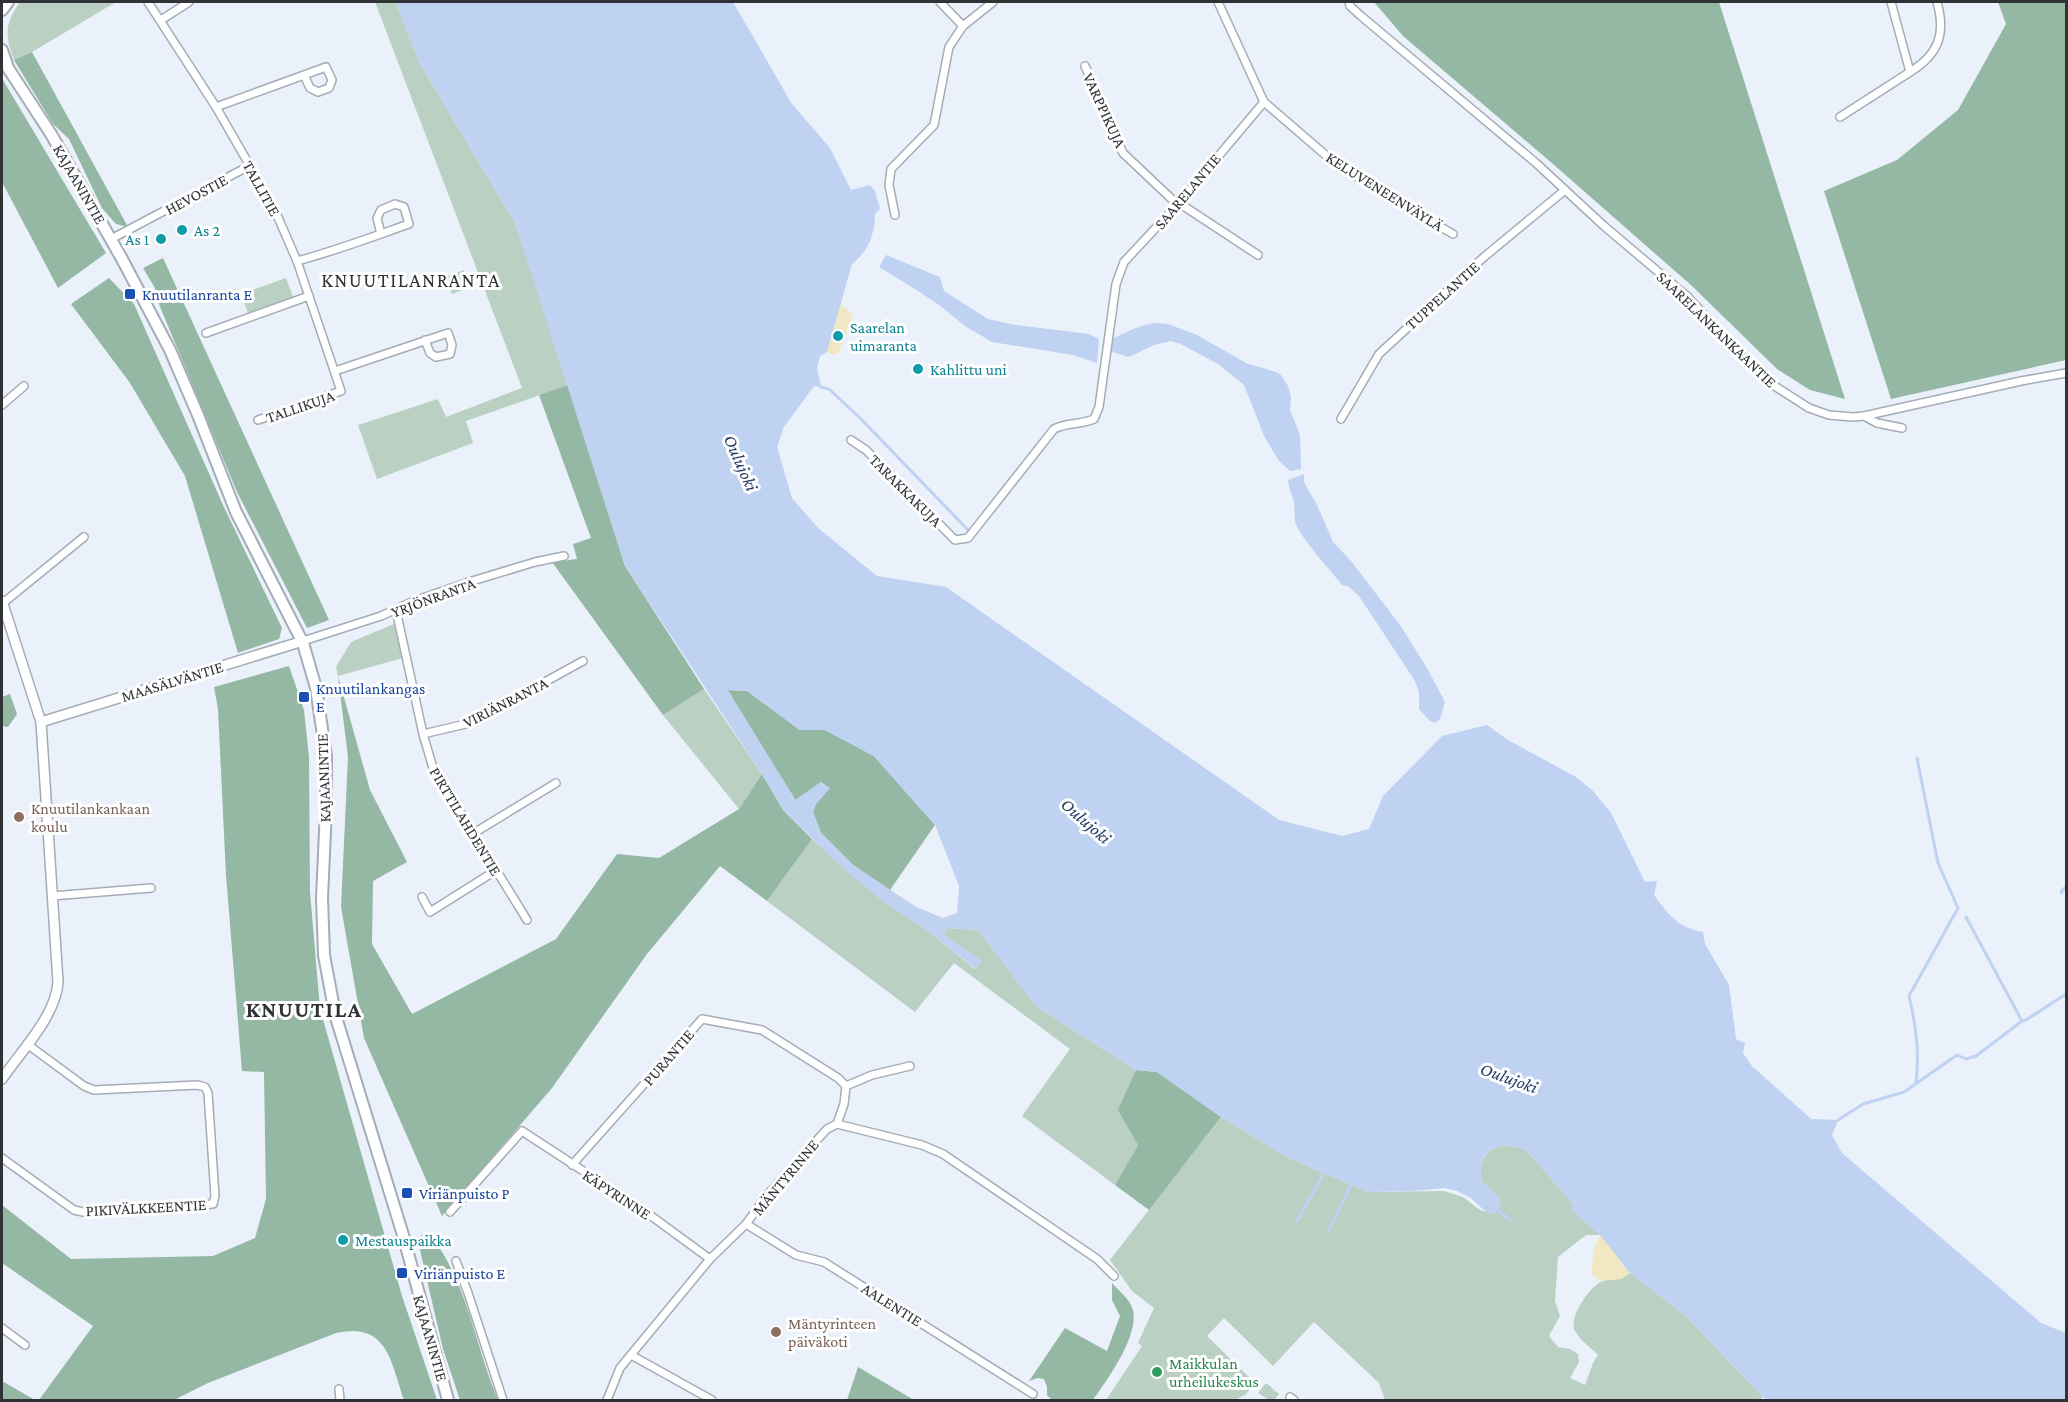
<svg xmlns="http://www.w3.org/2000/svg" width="2068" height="1402" viewBox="0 0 2068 1402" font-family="'Crimson Pro',serif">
  <rect width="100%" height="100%" fill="#eaf1fb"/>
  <g fill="#b9d0c3">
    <path d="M20 2H116L32 52 14 60C5 35 4 25 20 2Z"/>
    <polygon points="375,2 396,2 419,62 515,223 568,385 466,421 473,443 377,479 358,425 438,399 446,417 522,388"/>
    <polygon points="464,270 470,287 452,294 446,277"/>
    <polygon points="286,278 293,297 248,313 241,294"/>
    <polygon points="394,624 403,658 338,676 336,667 351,642"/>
    <polygon points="704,689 762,774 739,809 663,715"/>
    <polygon points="812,839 880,899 932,934 975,969 981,961 944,935 947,928 978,930 1037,1007 1136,1070 1119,1110 1138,1145 1115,1185 1022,1116 1070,1049 954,963 915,1012 767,901"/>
    <path d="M1221 1117 1289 1158 1368 1192 1444 1191 1463 1197 1480 1210 1493 1214 1501 1202C1497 1192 1485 1189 1482 1180 1480 1176 1480 1171 1481 1166 1486 1143 1510 1142 1527 1151L1572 1203V1210L1600 1235H1586L1558 1257 1555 1301 1560 1316 1549 1336 1558 1347 1570 1349 1578 1354 1579 1362 1570 1378 1585 1385 1593 1363 1598 1355C1591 1348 1580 1340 1575 1331 1568 1318 1588 1290 1599 1283 1609 1277 1618 1281 1630 1273L1686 1316 1763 1397 1760 1400H1385L1379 1383 1314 1322 1273 1366 1224 1318 1207 1336 1255 1383 1245 1395 1234 1400H1106L1142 1346 1138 1343 1154 1308 1132 1291 1110 1260Z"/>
    <polygon points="1266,1383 1279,1394 1274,1400 1269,1400 1258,1393"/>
  </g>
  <g fill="#94b8a3">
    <polygon points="1374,2 1719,2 1845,399 1810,390 1777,369 1692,286 1553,164 1403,36"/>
    <polygon points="1998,2 2066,2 2066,360 1891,399 1824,191 1897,160 1958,110 2006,24"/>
    <polygon points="32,52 128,227 116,224 102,208 69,139 53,124 14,60"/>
    <polygon points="3,80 106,253 58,288 2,182 2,81"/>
    <polygon points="163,258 329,620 307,628 237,492 156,297 155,288 143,268"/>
    <polygon points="109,278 134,304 223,505 282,628 279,639 238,653 185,476 130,383 71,304"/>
    <polygon points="568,385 625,566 704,689 663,715 552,562 577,559 573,544 591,538 539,395"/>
    <path d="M289 666 304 710 309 757 310 892 320 1009 402 1296 437 1400H404C391 1363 388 1321 336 1333L208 1383 174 1400H39L93 1326 2 1263V1205L71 1259 213 1256 255 1238 266 1199 264 1072 242 1071 226 875 218 709 214 687Z"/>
    <polygon points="338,676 370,790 407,862 373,881 372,944 412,1014 556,939 617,854 659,858 739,809 762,774 783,810 812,839 767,901 720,866 647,954 552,1088 442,1216 364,1038 341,907 348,757"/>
    <polygon points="727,690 747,691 800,730 825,730 874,756 935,825 890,890 853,865 821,833 813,812 816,804 829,788 821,782 796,801"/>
    <polygon points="10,694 17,714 8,727 2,726 2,697"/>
    <polygon points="1136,1070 1157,1072 1221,1117 1149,1210 1115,1185 1138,1145 1118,1110"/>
    <path d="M425 1234H430C469 1286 474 1343 498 1400H460L443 1349 417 1237Z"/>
    <path d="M1112 1283C1118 1290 1127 1297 1131 1305 1144 1330 1107 1380 1093 1400H1052L1047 1395V1387L1044 1379 1038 1378 1029 1381 1065 1328 1107 1351 1120 1316 1112 1300Z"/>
    <polygon points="858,1367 914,1400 847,1400"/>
    <polygon points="2,1381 35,1400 2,1400"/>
  </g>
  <g fill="#f1e7c2">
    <polygon points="840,304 853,314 839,352 834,355 827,352"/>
    <path d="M1600 1235 1630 1273 1621 1279 1601 1281 1592 1275C1592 1258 1593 1247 1600 1235Z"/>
  </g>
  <g fill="#bfd2f1" fill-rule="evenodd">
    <path d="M396 2H733L792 104 830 148 851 190 870 185 875 191 880 209 875 214C875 234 868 252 852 264L827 352 820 356 817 368 821 387 814 386 784 427 777 447 792 498 818 528 877 576 946 587 1279 820 1342 836 1369 829 1383 796 1442 736 1487 725 1508 740 1576 777 1593 791 1611 813 1645 882 1657 881 1654 895C1669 915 1678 928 1703 932L1705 944 1729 985 1736 1039 1745 1043 1743 1053 1752 1066 1811 1119 1838 1120 1832 1135 1842 1153 2041 1323 2066 1333V1400H1766L1686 1316 1630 1273 1600 1235 1572 1210V1203L1527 1151C1510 1142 1485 1143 1481 1166 1480 1171 1480 1176 1482 1180 1485 1189 1497 1192 1501 1202L1498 1211 1493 1214 1486 1212 1471 1198 1457 1191 1445 1188 1415 1191 1368 1192 1289 1158 1221 1117 1157 1072 1136 1070 1037 1007 978 930 947 928 944 935 982 961 976 969 932 934 880 899 845 870 783 810 762 774 625 566 515 223 419 62ZM728 690 747 691 800 730H825L874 756 935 825 959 886 957 913 943 918 916 907 853 865 821 833 813 812 816 804 830 788 821 782 795 800Z"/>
    <polygon points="886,255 940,277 944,291 988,319 1015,325 1089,334 1099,339 1097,363 1073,355 992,342 965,326 939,305 915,289 879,267"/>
    <path d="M1156 323 1168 324 1197 335 1246 363 1276 372 1281 375 1288 386 1291 397 1290 410 1300 435 1301 469 1290 471 1279 461 1264 436 1244 385 1218 364 1181 344 1171 341 1154 345 1129 357 1112 352 1109 349 1110 340C1127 332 1138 325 1156 323Z"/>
    <path d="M1304 474V482L1317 505 1333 542 1351 561 1400 625 1427 668 1445 702 1440 719 1435 723 1429 720 1419 709V692L1415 681 1359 596 1348 586 1342 585C1331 570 1299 537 1295 521 1294 515 1295 508 1294 502 1292 494 1289 489 1288 480Z"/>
  </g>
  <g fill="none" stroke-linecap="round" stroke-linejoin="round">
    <g stroke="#bfd2f1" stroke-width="3">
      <polyline points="821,387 829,389 861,419 968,530"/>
      <polyline points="2062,893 2061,891 2066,887"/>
      <polyline points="1966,917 2022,1021"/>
      <path d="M1916 1083C1920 1053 1916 1025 1909 996L1958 908 1938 863 1917 758"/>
      <polyline points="1838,1120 1863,1104 1904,1092 1957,1055 1966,1059 1976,1056 2022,1021 2026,1020 2066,994"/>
      <polyline points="1498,1210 1511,1221"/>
      <polyline points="1297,1221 1324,1173"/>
      <polyline points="1329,1230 1351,1185"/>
    </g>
    <g stroke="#a5acb6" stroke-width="10">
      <g id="minor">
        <polyline points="148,2 216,107 273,206 297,261 341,391 258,420"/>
        <polyline points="940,2 963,26"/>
        <polyline points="1218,2 1264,102 1329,158 1383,194 1453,234"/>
        <polyline points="1349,2 1350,6 1361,16 1536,163 1604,226 1688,297 1762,378 1809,408 1829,415 1853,417 1864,416 2021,381 2066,373"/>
        <polyline points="161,20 189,2"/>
        <polyline points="1085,66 1123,153 1177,204"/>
        <path d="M1910 72C1939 54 1946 34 1937 2"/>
        <polyline points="216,107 326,67 332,80 329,88 318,92 310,88 304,75"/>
        <polyline points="1840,117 1910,72 1891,2"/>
        <polyline points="1179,203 1258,255"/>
        <polyline points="895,215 889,185 891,169 934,125 949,47 963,26 993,2"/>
        <polyline points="111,239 249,166"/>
        <path d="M297 261C335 251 372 237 409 224L404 207 395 204 381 210 377 218 381 234"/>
        <polyline points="206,333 309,296"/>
        <polyline points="335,371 448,333 452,345 450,354 436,357 430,353 425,340"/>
        <polyline points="2,405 24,386"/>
        <polyline points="1864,416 1877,423 1902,428"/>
        <polyline points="1341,419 1379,354 1484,257 1565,190"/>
        <path d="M851 440 866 450 955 540 968 538 1054 429C1067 422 1081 425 1094 419L1099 407 1116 284 1124 262 1179 203 1264 102"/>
        <polyline points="3,603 84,537"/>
        <polyline points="396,610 423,734 433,768 527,920"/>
        <polyline points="303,641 381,616 414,601 469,582 535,562 564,556"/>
        <polyline points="423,734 470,723 583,661"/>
        <polyline points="474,833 556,783"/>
        <polyline points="52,896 151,888"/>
        <polyline points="422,897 430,912 495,871"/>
        <polyline points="846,1086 872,1075 910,1066"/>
        <polyline points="2,1158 74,1210 83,1212 213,1204 215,1196 208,1093 205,1087 197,1085 94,1090 84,1086 27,1044"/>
        <polyline points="572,1165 702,1019 762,1030 838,1078 846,1086 844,1104 837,1124"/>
        <polyline points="450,1212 522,1131 643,1210 710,1259"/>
        <polyline points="746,1224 796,1255 824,1262 1033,1394"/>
        <polyline points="456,1261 468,1293 503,1400"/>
        <polyline points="2,1328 25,1345"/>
        <polyline points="631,1355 712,1400"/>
        <polyline points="339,1389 340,1400"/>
        <polyline points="1290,1397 1294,1400"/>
        <polyline points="607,1400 620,1368 710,1259 746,1224 768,1194 827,1129 837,1124 922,1145 943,1154 1097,1259 1114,1276"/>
      </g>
    </g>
    <g stroke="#a5acb6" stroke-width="12">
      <g id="tertiary">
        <path d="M2 601 41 722 58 982C56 1016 21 1051 2 1079"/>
        <polyline points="41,722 303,641"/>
      </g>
    </g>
    <g stroke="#a5acb6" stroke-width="14">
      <polyline id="secondary" points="2,50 8,68 51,134 122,259 170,350 198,415 236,512 303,643 316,688 326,756 326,809 322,898 324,955 335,1014 403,1235 448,1400"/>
    </g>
    <g stroke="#a5acb6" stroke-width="14">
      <polyline id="primary" points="2,10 8,2"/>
    </g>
    <use href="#minor" stroke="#fff" stroke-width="7"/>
    <use href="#tertiary" stroke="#fff" stroke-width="9"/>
    <use href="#secondary" stroke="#fff" stroke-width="10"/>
    <use href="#primary" stroke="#fff" stroke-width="10"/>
  </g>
  <g fill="#0f9aa8" stroke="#fefefe" stroke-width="2">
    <circle cx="182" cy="230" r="6"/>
    <circle cx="161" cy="239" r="6"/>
    <circle cx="838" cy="336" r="6"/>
    <circle cx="918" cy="369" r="6"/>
    <circle cx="343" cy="1240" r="6"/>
  </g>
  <g fill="#1a4fb4" stroke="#fefefe" stroke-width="2">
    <rect x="124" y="288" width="12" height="12" rx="3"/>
    <rect x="298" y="691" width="12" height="12" rx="3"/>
    <rect x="401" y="1187" width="12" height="12" rx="3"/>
    <rect x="396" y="1267" width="12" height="12" rx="3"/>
  </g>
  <g fill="#8d6e63" stroke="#fefefe" stroke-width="2">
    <circle cx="19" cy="817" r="6"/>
    <circle cx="776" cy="1332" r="6"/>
  </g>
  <circle fill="#2e9e5b" stroke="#fefefe" stroke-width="2" cx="1157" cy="1372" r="6"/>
  <g text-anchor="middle" stroke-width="6" stroke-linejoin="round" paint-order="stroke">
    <g font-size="16" fill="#303236" stroke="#fefefe">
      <text transform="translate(1105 110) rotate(65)" y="6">VARPPIKUJA</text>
      <text transform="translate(80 184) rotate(60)" y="6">KAJAANINTIE</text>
      <text transform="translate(262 188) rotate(61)" y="6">TALLITIE</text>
      <text transform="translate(1187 191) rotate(-50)" y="6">SAARELANTIE</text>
      <text transform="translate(1385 191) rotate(32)" y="6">KELUVENEENVÄYLÄ</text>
      <text transform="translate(196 194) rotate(-28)" y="6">HEVOSTIE</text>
      <text transform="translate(1442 295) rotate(-42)" y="6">TUPPELANTIE</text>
      <text transform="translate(1717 329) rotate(44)" y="6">SAARELANKANKAANTIE</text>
      <text transform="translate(300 406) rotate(-19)" y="6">TALLIKUJA</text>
      <text transform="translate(906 490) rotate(45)" y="6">TARAKKAKUJA</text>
      <text transform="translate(433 597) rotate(-20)" y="6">YRJÖNRANTA</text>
      <text transform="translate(172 681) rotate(-17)" y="6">MAASÄLVÄNTIE</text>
      <text transform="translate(505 702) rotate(-27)" y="6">VIRIÄNRANTA</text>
      <text transform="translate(323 778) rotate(-92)" y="6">KAJAANINTIE</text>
      <text transform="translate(466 821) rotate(59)" y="6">PIRTTILAHDENTIE</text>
      <text transform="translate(668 1057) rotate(-49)" y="6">PURANTIE</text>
      <text transform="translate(785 1177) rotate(-50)" y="6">MÄNTYRINNE</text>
      <text transform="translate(617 1194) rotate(33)" y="6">KÄPYRINNE</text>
      <text transform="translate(146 1207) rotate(-3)" y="6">PIKIVÄLKKEENTIE</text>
      <text transform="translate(892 1304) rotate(32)" y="6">AALENTIE</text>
      <text transform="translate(431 1338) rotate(74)" y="6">KAJAANINTIE</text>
    </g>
    <g font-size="16" fill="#0d838f" stroke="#fefefe" text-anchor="start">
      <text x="194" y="236">As 2</text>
      <text x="149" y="245" text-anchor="end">As 1</text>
      <text x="850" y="333">Saarelan<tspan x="850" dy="18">uimaranta</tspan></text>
      <text x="930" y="375">Kahlittu uni</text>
      <text x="355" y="1246">Mestauspaikka</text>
    </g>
    <g font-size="16" fill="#164399" stroke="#fefefe" text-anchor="start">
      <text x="142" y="300">Knuutilanranta E</text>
      <text x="316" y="694">Knuutilankangas<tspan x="316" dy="18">E</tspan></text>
      <text x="419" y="1199">Viriänpuisto P</text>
      <text x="414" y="1279">Viriänpuisto E</text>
    </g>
    <g font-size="16" fill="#785e54" stroke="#fefefe" text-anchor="start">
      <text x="31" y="814">Knuutilankankaan<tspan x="31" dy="18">koulu</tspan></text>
      <text x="788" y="1329">Mäntyrinteen<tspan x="788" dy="18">päiväkoti</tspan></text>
    </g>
    <g font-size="16" fill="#27864d" stroke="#fefefe" text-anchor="start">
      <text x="1169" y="1369">Maikkulan<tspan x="1169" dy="18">urheilukeskus</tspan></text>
    </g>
    <g font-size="18" font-style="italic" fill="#1e375f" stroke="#fefefe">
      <text transform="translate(741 463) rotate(66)" y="6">Oulujoki</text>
      <text transform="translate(1086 821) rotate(41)" y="6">Oulujoki</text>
      <text transform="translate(1509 1078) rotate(20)" y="6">Oulujoki</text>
    </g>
    <g font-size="20" letter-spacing="1.5" fill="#303236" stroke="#fefefe">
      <text x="411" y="287">KNUUTILANRANTA</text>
    </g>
    <g font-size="22" font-weight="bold" letter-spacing="1.5" fill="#303236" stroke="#fefefe">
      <text x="304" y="1017">KNUUTILA</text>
    </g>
  </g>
  <rect width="2068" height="1402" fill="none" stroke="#303236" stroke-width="6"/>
</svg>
